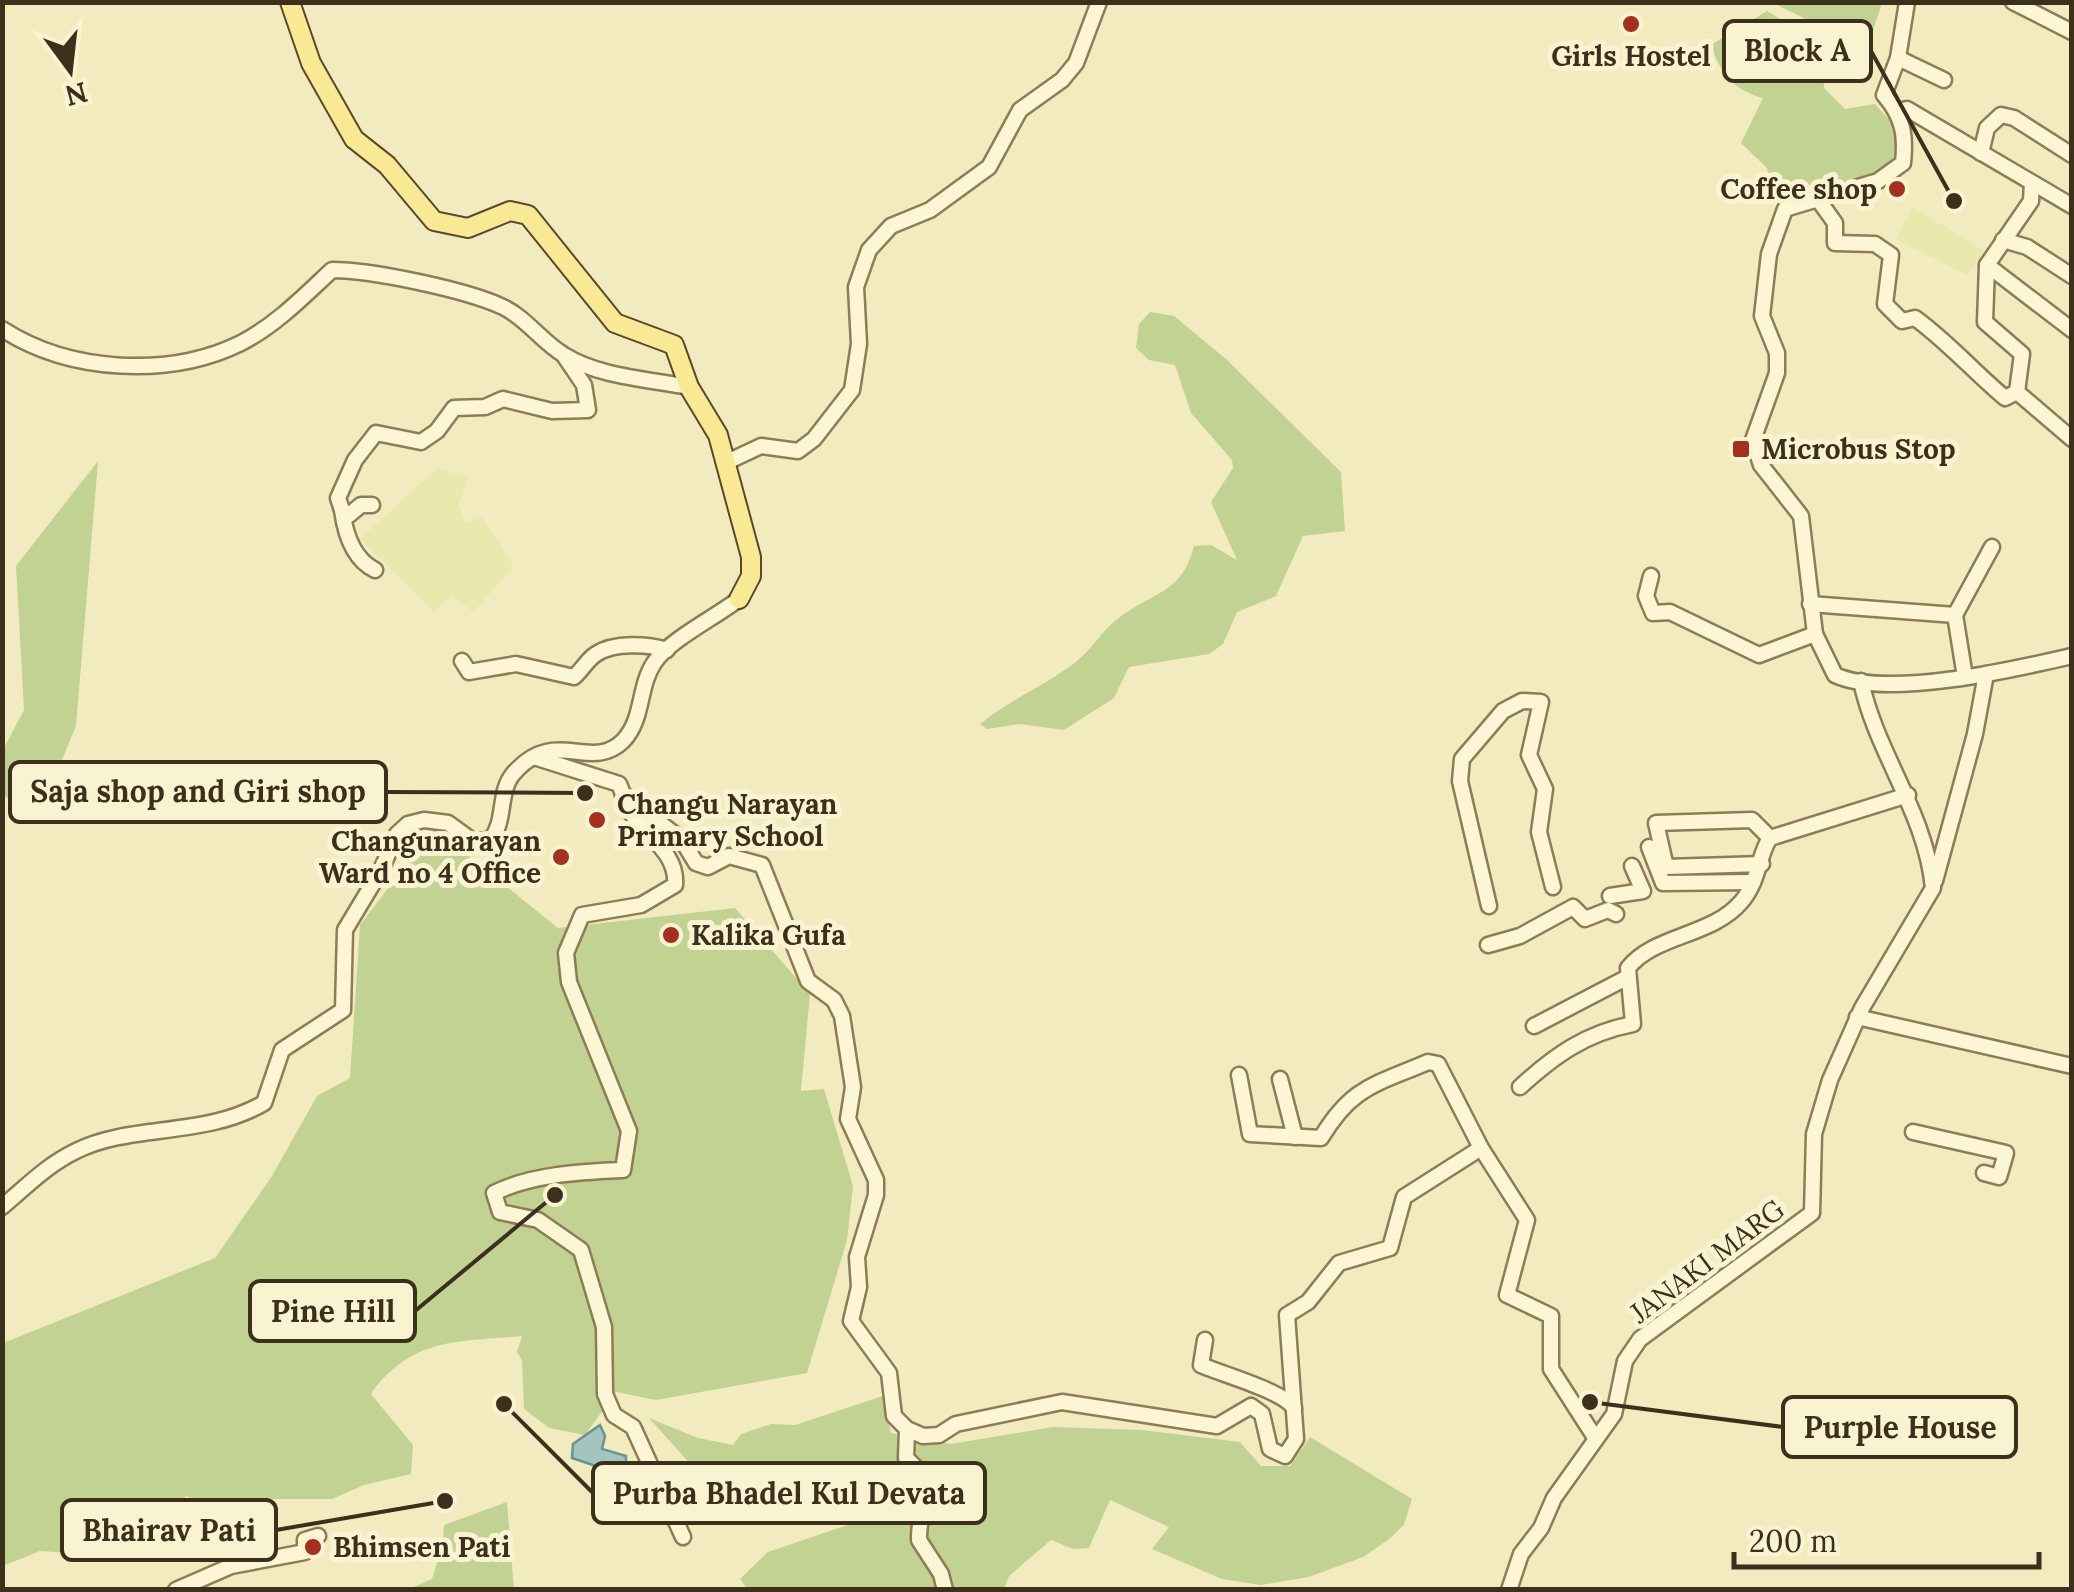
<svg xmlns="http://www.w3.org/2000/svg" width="2074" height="1592" viewBox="0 0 2074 1592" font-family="Lora,serif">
  <rect width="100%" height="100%" fill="#f3ebc0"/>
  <g fill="#e9e8ad">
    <polygon points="1912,207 1985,251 1967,275 1896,239"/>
    <polygon points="437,468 469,478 458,506 467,523 482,517 514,567 473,612 452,595 434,612 360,539"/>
  </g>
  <g fill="#c2d293">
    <polygon points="1773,3 1882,2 1882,3 1867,49"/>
    <path d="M1767 11 1792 26 1798 54 1823 72 1824 88 1845 109 1875 104 1900 132 1901 165 1879 181 1803 199 1770 181 1767 168 1741 143 1763 98C1733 90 1721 74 1711 45Z"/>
    <path d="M1150 312 1174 316 1226 359 1341 472 1345 531 1303 536 1276 596 1237 612 1223 644 1209 654 1129 667 1114 698 1064 730 1020 724 987 729 980 724C1010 699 1047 685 1077 661 1093 648 1103 629 1120 617 1155 591 1182 593 1194 546L1211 545 1237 560 1211 502 1233 468 1232 460 1191 413 1175 365 1149 360 1136 348 1139 324Z"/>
    <polygon points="98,461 76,726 41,810 3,796 3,750 24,710 16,566"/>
    <path d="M434 828 558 928 735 908 810 994 801 1091 824 1089 853 1186 847 1240 807 1373 656 1400 616 1392 585 1435 549 1428 524 1409 522 1361 517 1352 522 1336C459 1342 411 1337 371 1394L413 1445 411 1474 364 1485 332 1499H261L222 1507 186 1496 153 1547 101 1555 40 1551 3 1566V1343L215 1258 272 1176 317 1096 350 1078 360 925Z"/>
    <path d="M883 1396 891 1433 951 1444 1053 1427 1142 1430 1240 1442 1261 1466H1290L1310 1437 1412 1499 1404 1525 1388 1540 1363 1557 1309 1577 1261 1585 1222 1579 1152 1549 1169 1527 1110 1500 1089 1548 1073 1549 1051 1540 1009 1576 1004 1589H747L740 1579 768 1552 889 1511 884 1491C835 1467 808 1471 757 1485L739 1518 649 1418 698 1438 733 1445 741 1434 771 1424 795 1425Z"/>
    <polygon points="507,1502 514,1589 409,1589 432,1579 443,1543 444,1525"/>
  </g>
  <polygon fill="#a4c4bf" stroke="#69948f" stroke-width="2.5" points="600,1425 605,1436 602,1449 626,1456 626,1476 572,1458 573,1444"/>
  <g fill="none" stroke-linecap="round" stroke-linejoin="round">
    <g stroke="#8e7c56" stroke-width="19">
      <g id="minor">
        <path d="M1907 2 1898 58 1884 95C1903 117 1906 135 1903 163L1878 181 1785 209 1769 254 1762 316 1777 353V373L1753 440 1761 465 1801 516 1815 634 1835 675C1887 699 2016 669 2072 656"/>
        <polyline points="2013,2 2072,32"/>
        <polyline points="1898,58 1944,80"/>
        <polyline points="1897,111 1907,109 2072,206"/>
        <polyline points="1981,153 1987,128 2001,115 2014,118 2072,155"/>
        <polyline points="2032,183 2031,201 1987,265 2072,330"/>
        <path d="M1817 198 1835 223V243L1875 244 1891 255 1885 304 1902 321 1915 318C1948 342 1973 371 2005 398L2017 392 2072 439"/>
        <polyline points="2003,240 2027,247 2072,276"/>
        <polyline points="1987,265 1985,322 2022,354 2017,392"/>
        <path d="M2 329C70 373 170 378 241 343 276 325 304 296 332 270 372 270 467 290 503 307 526 318 542 342 564 355 599 377 648 379 689 387"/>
        <polyline points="727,462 761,446 798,451 814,439 852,390 859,344 856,287 869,250 891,226 930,210 989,167 1020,110 1062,80 1076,63 1099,2"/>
        <polyline points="372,505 361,505 349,515 342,510 338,498 355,460 376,433 421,442 437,431 454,408 485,407 503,399 552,411 588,410 584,385 565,357"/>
        <path d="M342 510C345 533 353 559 375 570"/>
        <polyline points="1651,576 1646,596 1653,613 1670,612 1759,655 1815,634"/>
        <polyline points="1810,604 1955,615"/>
        <path d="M462 661 469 672 516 664 574 677C582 670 587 660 596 654 614 642 648 644 667 650"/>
        <polyline points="1965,677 1955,615 1992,547"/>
        <path d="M534 757 619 784C623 792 624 801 628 808 642 834 678 851 675 885L641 905 582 915 566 953 569 982 629 1131 623 1170C581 1172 532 1174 494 1193L500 1212 538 1220 581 1250 604 1327 605 1394 614 1415 633 1427 683 1537"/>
        <polyline points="623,794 682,840 696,863 708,867 729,856 762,865 808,981 834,1000 842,1016 853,1087 848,1119 876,1180 876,1195 857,1257 859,1287 851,1321 889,1373 894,1416 907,1429 923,1436 939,1435 956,1424 1062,1402 1217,1426 1251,1406 1262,1414 1270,1449 1285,1456 1296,1439 1287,1315 1308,1302 1339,1263 1390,1248 1404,1197 1481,1148"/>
        <polyline points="1649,847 1663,883 1753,882"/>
        <polyline points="1762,864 1666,867 1656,823 1752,820 1770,838"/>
        <polyline points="1935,881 1975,734 1986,674"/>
        <polyline points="1610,896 1643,891 1632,866"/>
        <polyline points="1489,906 1460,781 1462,759 1503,711 1522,701 1541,702 1529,755 1545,789 1539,832 1553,887"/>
        <polyline points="1488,945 1520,936 1573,907 1585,919 1608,910 1616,914"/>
        <polyline points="1857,1017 2072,1066"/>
        <polyline points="1534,1026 1628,977"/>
        <path d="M1239 1075 1250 1134 1321 1138C1352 1086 1375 1085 1428 1062L1438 1064 1481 1148 1527 1220 1507 1295 1551 1316V1369L1594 1436"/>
        <polyline points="1280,1079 1295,1137"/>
        <path d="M1520 1087C1555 1055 1586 1033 1633 1024L1628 968C1655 934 1712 937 1742 901 1759 881 1759 853 1770 838L1908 795"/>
        <polyline points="1913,1132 2006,1153 1999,1177 1984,1173"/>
        <path d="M2 1207C27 1186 47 1165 76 1151 132 1123 204 1138 264 1103L282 1050 343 1010 345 930 381 870 397 834 408 824 424 820 448 823 474 842 491 839C506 821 498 792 513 774 555 725 590 773 623 741 644 719 638 687 654 663 669 640 716 617 739 599"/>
        <path d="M1205 1340 1201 1365C1224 1375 1283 1391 1294 1408"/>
        <path d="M907 1429 906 1458C943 1491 918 1499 919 1540L941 1574 945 1590"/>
        <polyline points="176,1590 231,1566 305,1552 305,1540 318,1536"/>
        <path d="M1509 1590 1521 1554 1541 1528 1554 1498 1614 1414 1625 1361 1640 1339 1812 1213 1814 1134 1830 1080 1862 1008 1933 888C1926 813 1876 753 1861 681"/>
      </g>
    </g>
    <g stroke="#5b482b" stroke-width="22">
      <polyline id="major" points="290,2 311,63 354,139 387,165 434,221 468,228 510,211 528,215 615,323 674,345 689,387 718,435 751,557 751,576 739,599"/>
    </g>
    <use href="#minor" stroke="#fcf6d5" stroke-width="14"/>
    <use href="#major" stroke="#fae994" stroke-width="18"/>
  </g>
  <g fill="#a4301f" stroke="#f9f3d1" stroke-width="4">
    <circle cx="1631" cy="24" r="10"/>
    <circle cx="1897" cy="189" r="10"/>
    <rect x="1731" y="439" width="20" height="20" rx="5"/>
    <circle cx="597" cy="820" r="10"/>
    <circle cx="561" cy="857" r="10"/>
    <circle cx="671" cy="935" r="10"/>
    <circle cx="313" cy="1547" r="10"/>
  </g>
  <g text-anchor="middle" stroke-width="10" stroke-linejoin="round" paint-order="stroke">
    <g font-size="28" font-weight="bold" fill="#3c301c" stroke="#f9f3d1" text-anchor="start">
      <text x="1631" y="66" text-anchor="middle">Girls Hostel</text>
      <text x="1877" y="199" text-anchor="end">Coffee shop</text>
      <text x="1761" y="459">Microbus Stop</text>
      <text x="617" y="814">Changu Narayan<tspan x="617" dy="32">Primary School</tspan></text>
      <text x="541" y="851" text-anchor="end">Changunarayan<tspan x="541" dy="32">Ward no 4 Office</tspan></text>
      <text x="691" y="945">Kalika Gufa</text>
      <text x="333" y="1557">Bhimsen Pati</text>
    </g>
    <g font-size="28" fill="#3c301c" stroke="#f9f3d1">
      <text transform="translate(1707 1261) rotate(-37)" y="10">JANAKI MARG</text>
    </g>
  </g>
  <path fill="none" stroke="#3c301c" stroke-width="4" d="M1954 201L1871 51M585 793L386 792M555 1195L415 1311M1590 1402L1783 1427M504 1404L593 1493M445 1501L276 1530"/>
  <g fill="#3c301c" stroke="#f9f3d1" stroke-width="4">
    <circle cx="1954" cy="201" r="10"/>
    <circle cx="585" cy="793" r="10"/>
    <circle cx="555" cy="1195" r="10"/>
    <circle cx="1590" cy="1402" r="10"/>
    <circle cx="504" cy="1404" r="10"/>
    <circle cx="445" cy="1501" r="10"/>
  </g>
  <g fill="#f9f3d1" stroke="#3c301c" stroke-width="4">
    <rect x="1724" y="21" width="147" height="60" rx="10"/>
    <rect x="10" y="762" width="376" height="60" rx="10"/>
    <rect x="250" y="1281" width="165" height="60" rx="10"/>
    <rect x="1783" y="1397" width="233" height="60" rx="10"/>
    <rect x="593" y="1463" width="392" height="60" rx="10"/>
    <rect x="62" y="1500" width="214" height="60" rx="10"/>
  </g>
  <g font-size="30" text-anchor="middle" font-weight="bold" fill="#3c301c">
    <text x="1797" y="61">Block A</text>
    <text x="198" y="802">Saja shop and Giri shop</text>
    <text x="333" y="1322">Pine Hill</text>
    <text x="1900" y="1438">Purple House</text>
    <text x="789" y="1504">Purba Bhadel Kul Devata</text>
    <text x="169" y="1541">Bhairav Pati</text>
  </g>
  <rect width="2074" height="1592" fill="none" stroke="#3c301c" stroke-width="10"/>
  <g transform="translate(70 70) rotate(165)" stroke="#f9f3d1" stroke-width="8" paint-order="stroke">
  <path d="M0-8L18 38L0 25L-18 38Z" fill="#3c301c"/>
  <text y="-15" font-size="28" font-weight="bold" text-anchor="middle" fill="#3c301c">N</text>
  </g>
  <path d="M1734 1552v15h305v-15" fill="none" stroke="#3c301c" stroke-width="5"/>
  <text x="1749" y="1552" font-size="30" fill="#3c301c" stroke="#f9f3d1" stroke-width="8" paint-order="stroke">200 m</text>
</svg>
